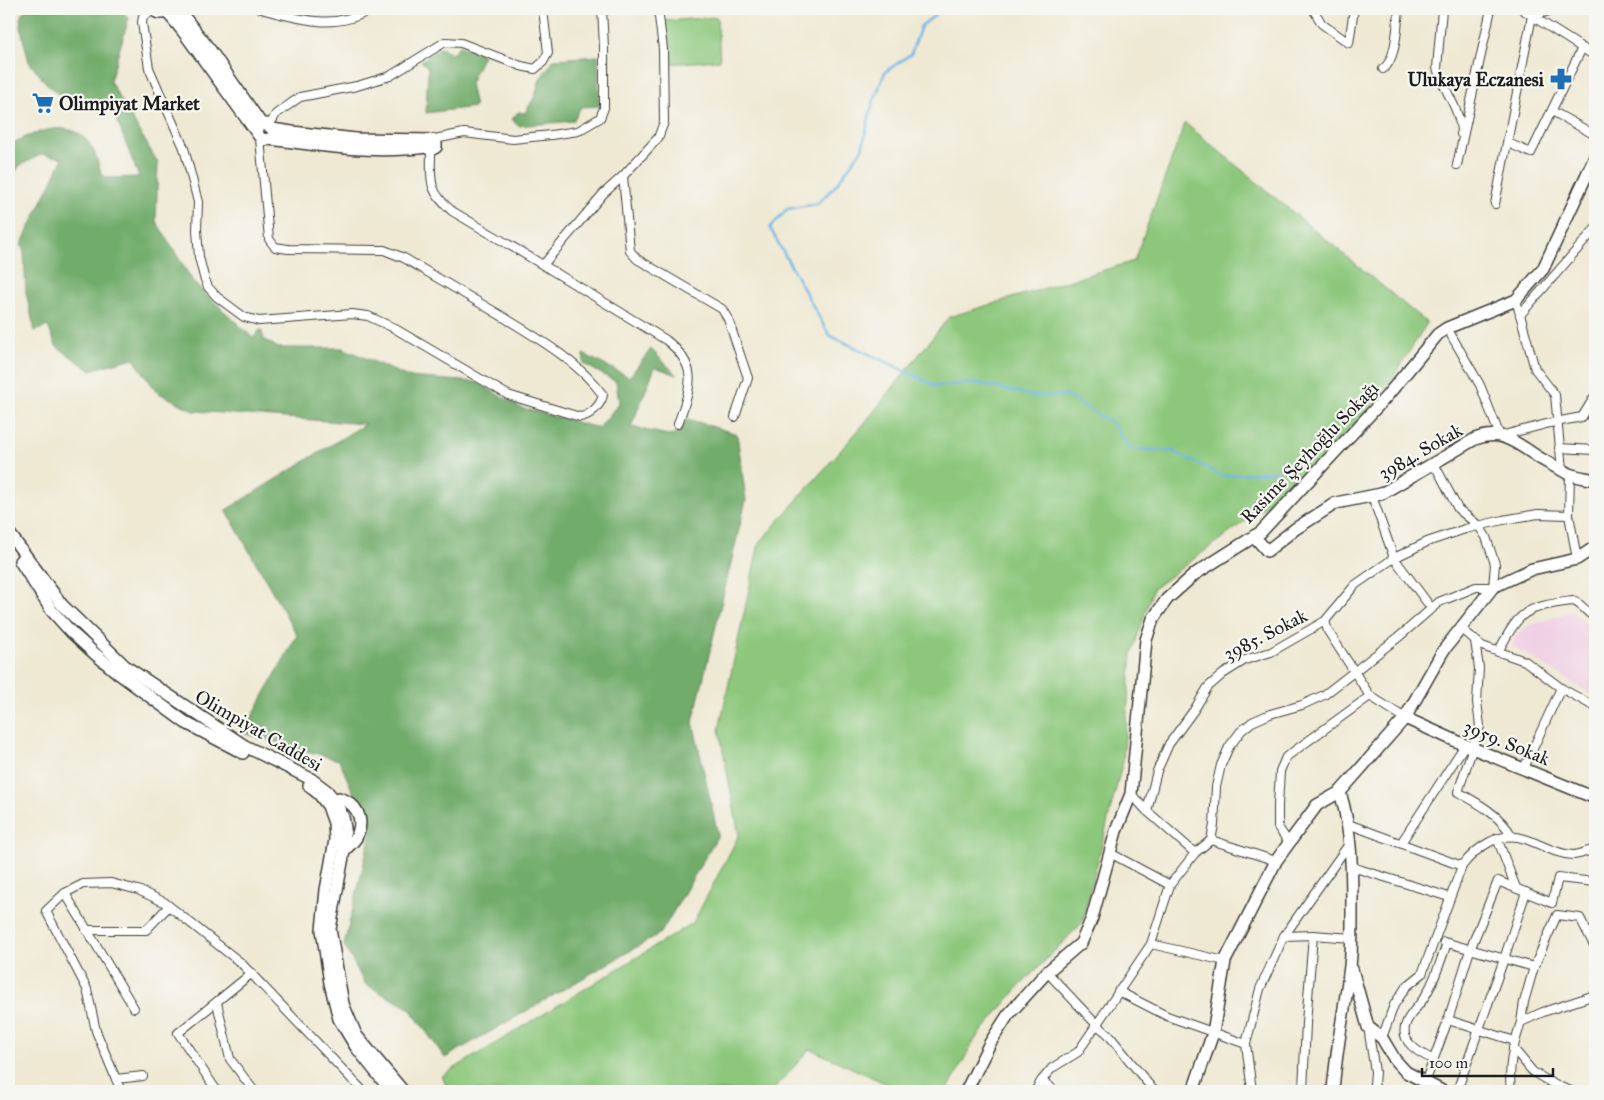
<svg xmlns="http://www.w3.org/2000/svg" width="1604" height="1100" viewBox="0 0 1604 1100" font-family="'IM FELL Great Primer',serif">
  <rect width="100%" height="100%" fill="#f6f6f2"/>
  <filter id="ink" filterUnits="userSpaceOnUse"><feTurbulence type="fractalNoise" baseFrequency=".02" numOctaves="2"/><feDisplacementMap in="SourceGraphic" scale="10" xChannelSelector="R" yChannelSelector="G"/><feConvolveMatrix kernelMatrix="1 2 1 2 8 2 1 2 1" color-interpolation-filters="sRGB"/></filter>
  <filter id="wash" filterUnits="userSpaceOnUse"><feTurbulence type="fractalNoise" baseFrequency=".0096" numOctaves="4" result="noise"/><feDisplacementMap in="SourceGraphic" scale="20" xChannelSelector="R" yChannelSelector="G"/><feGaussianBlur stdDeviation="1.12" result="paint"/><feColorMatrix in="noise" values="0 0 0 0 0 0 0 0 0 0 0 0 0 0 0 0 0 1.4 0 .05"/><feComposite in="paint" operator="in"/></filter>
  <g filter="url(#wash)">
    <rect width="100%" height="100%" fill="#efe9d3"/>
    <polygon fill="#f0d0e5" points="1572,611 1595,631 1595,697 1513,646 1514,638 1528,626"/>
    <g fill="#8cc77b" stroke="#54724c">
      <polygon points="717,17 720,60 667,64 664,21"/>
      <polygon points="1185,123 1427,323 1381,397 1300,481 1153,589 1132,654 1123,761 1082,923 1017,989 974,1041 947,1091 902,1091 810,1049 772,1091 448,1091 442,1076 693,923 739,835 719,729 759,543 863,425 949,317 1134,261"/>
    </g>
    <g fill="#71ac6b" stroke="#466444">
      <path d="M26 9H120L129 18 110 81 158 163 156 221 194 283 253 338 261 329 264 339 278 348H343L408 377 476 382 521 408 599 428 619 403 616 382 584 364 583 354 629 377 651 349 677 375 655 367 631 427 673 436 688 419 737 434 746 500 693 722 718 835 661 933 445 1058 410 1009 365 984 344 945 371 833 339 760 243 733 297 635 226 510 365 424 194 411 157 392 133 358 90 370 56 346 48 326 35 331 26 293 24 252 21 245 63 158 42 154 19 166 13 177 11 192 15 207 9 213V145C52 123 89 115 101 174L108 178 139 177 110 103 100 111 97 100 58 94 46 83 29 62 22 33 20 18Z"/>
      <polygon points="460,45 483,55 470,83 475,107 426,113 428,68 421,61 442,47 452,54"/>
      <polygon points="598,56 599,106 581,107 573,121 518,126 512,119 518,112 525,113 535,96 540,79 554,59"/>
    </g>
    <g fill="none" stroke-linecap="round" stroke-linejoin="round">
      <polyline stroke="#6eb6e6" stroke-width="2.5" points="943,9 921,26 911,54 885,72 871,109 862,149 836,185 817,204 787,209 770,228 829,335 936,386 978,383 1034,396 1066,396 1112,423 1131,449 1172,451 1223,476 1278,471"/>
    </g>
  </g>
  <g filter="url(#ink)">
    <g fill="none" stroke-linecap="round" stroke-linejoin="round">
      <g stroke="#3c3b37" stroke-width="10">
        <g id="street">
          <path d="M261 9C298 19 336 31 371 9"/>
          <polyline points="1313,9 1322,24 1349,43 1354,9"/>
          <path d="M1442 9 1437 68C1443 90 1461 109 1461 134"/>
          <polyline points="1556,9 1532,16 1595,56"/>
          <path d="M154 10 143 16 142 23 149 68 184 148 198 202 197 230 199 257 204 277 208 287 217 297 244 317 259 321 352 314 368 316 392 327 508 395 580 417C590 416 601 405 603 395 577 360 537 338 500 315 468 296 436 277 404 258L384 250 288 249 275 247 269 239 260 138"/>
          <path d="M1383 69C1397 59 1397 25 1399 9"/>
          <polyline points="1552,111 1595,135"/>
          <polyline points="269,126 276,114 300,97 357,86 390,76 445,42 461,43 521,66 535,69 543,62 548,53 543,9"/>
          <polyline points="430,140 464,133 513,139 551,135 578,131 600,118 604,108 604,47 602,9"/>
          <polyline points="1508,143 1531,153 1582,48"/>
          <path d="M431 150C431 180 427 190 452 211L543 265 666 340C701 368 690 387 678 424"/>
          <polyline points="1457,165 1491,9"/>
          <polyline points="623,176 630,251 637,259 722,309 728,319 748,378 735,417"/>
          <polyline points="1495,204 1532,16 1522,9"/>
          <polyline points="543,265 603,194 623,176 658,138 664,122 663,49 658,9"/>
          <polyline points="1516,300 1535,369 1555,395 1562,470"/>
          <polyline points="1520,315 1595,229"/>
          <polyline points="1447,328 1480,385 1500,436 1550,423 1582,417 1595,396"/>
          <polyline points="1559,448 1595,450"/>
          <polyline points="1570,474 1569,515 1577,559"/>
          <polyline points="1372,496 1394,558 1432,609"/>
          <polyline points="1325,621 1328,631 1370,696 1405,718"/>
          <polyline points="1461,628 1482,646 1525,661 1561,688 1595,707"/>
          <path d="M1475 641 1479 668 1477 702 1480 726 1458 792C1478 803 1500 815 1512 836"/>
          <path d="M1498 652C1505 640 1512 624 1523 615 1535 605 1558 603 1573 601 1583 604 1586 613 1595 617"/>
          <polyline points="1524,768 1561,688"/>
          <polyline points="1131,794 1147,811 1195,853"/>
          <polyline points="1147,811 1157,771 1169,744 1194,710 1208,687 1223,674 1245,660 1271,652 1325,621 1355,585 1394,558 1427,542 1465,529 1503,520 1538,514 1569,515"/>
          <polyline points="1348,824 1462,866"/>
          <polyline points="1497,838 1516,888"/>
          <polyline points="1211,840 1276,861"/>
          <polyline points="1289,843 1278,827 1278,805 1280,771 1286,757 1370,696"/>
          <polyline points="1401,843 1465,745"/>
          <polyline points="1110,853 1170,885"/>
          <polyline points="1352,867 1449,897"/>
          <polyline points="65,893 134,1008"/>
          <polyline points="86,930 146,930 169,906"/>
          <polyline points="1284,936 1313,935 1352,938"/>
          <polyline points="1444,942 1534,967"/>
          <polyline points="1151,944 1225,961"/>
          <polyline points="1047,972 1097,1025 1108,1034 1154,1091"/>
          <polyline points="1118,991 1167,1016 1246,1044"/>
          <polyline points="217,1003 230,1059 254,1091"/>
          <polyline points="1448,1020 1515,1041"/>
          <polyline points="1521,1022 1524,1002 1534,967 1557,915 1580,918 1595,947"/>
          <polyline points="1368,1027 1375,1072 1374,1084 1377,1091"/>
          <path d="M1382 1038 1394 1005 1406 987 1422 974 1462 866C1477 847 1500 830 1525 839 1541 844 1555 854 1573 855 1580 855 1588 850 1595 850"/>
          <polyline points="1513,1048 1533,1072 1555,1085 1571,1091"/>
          <path d="M1434 1060C1419 1053 1397 1041 1407 1021 1412 1011 1422 1003 1427 993 1436 977 1441 960 1447 943"/>
          <polyline points="116,1079 143,1076"/>
          <polyline points="1042,1080 1055,1091"/>
          <polyline points="1425,1083 1448,1020 1470,950 1498,881 1552,903 1558,878 1595,882"/>
          <polyline points="121,1091 96,1031 87,989 46,911 65,893 83,884 111,883 138,890 164,902 241,963 363,1091"/>
          <polyline points="217,1091 178,1033 252,973"/>
          <polyline points="1035,1091 1042,1080 1052,1068 1078,1052 1151,944 1170,885 1195,853 1211,840 1214,825 1216,787 1221,765 1229,747 1241,731 1252,722 1270,714 1302,705 1324,695 1400,636 1439,602 1476,587 1493,587 1495,564 1486,537 1479,526 1458,509 1437,469 1430,466"/>
          <polyline points="1252,1091 1246,1044 1260,989 1284,936 1349,844"/>
          <polyline points="1303,1091 1306,1023 1313,935"/>
          <polyline points="1457,1091 1504,959 1526,892"/>
          <path d="M1511 1091C1508 1065 1513 1047 1521 1022L1543 1012 1595 995"/>
        </g>
      </g>
      <g stroke="#3c3b37" stroke-width="14">
        <g id="secondary">
          <path d="M152 9C158 14 164 14 170 9"/>
          <path d="M167 12 182 30 262 140 269 139C321 146 374 154 426 147L431 150 436 147V143L433 140 356 139 292 132 272 129 267 124 262 125 210 50 178 9"/>
          <polyline points="9,533 62,605 125,666 245,746 311,779 327,791 335,801 343,817 345,828 344,851 330,929 343,1004 356,1035 403,1091"/>
          <path d="M1254 536 1267 551 1295 529 1336 503 1381 494 1475 439C1501 429 1515 442 1535 455 1545 462 1558 468 1569 474 1577 477 1587 478 1595 480"/>
          <polyline points="20,561 52,611 72,633 94,653 118,673 186,723 243,753"/>
          <polyline points="1405,718 1465,745 1595,798"/>
          <polyline points="309,786 319,794 328,806 334,823 335,840 326,890 322,930 330,983 339,1019 356,1047 391,1091"/>
          <path d="M333 807 334 803 339 798C356 803 365 818 357 836 354 842 348 846 344 851"/>
          <polyline points="1352,969 1368,1027 1382,1038 1395,1060 1406,1072 1442,1091"/>
          <polyline points="966,1091 990,1043 1008,1015 1047,972 1081,943 1092,918 1116,831 1131,794 1146,640 1153,619 1167,599 1195,574 1261,532 1386,397 1438,334 1447,328 1516,300 1543,269 1595,157"/>
          <polyline points="1193,1091 1213,1033 1225,961 1276,861 1289,843 1317,805 1340,792 1405,718 1443,651 1493,587 1532,569 1577,559 1595,547"/>
          <path d="M1333 1091C1336 1049 1345 1008 1350 966 1352 949 1352 930 1352 913 1352 872 1352 831 1340 792"/>
        </g>
      </g>
      <use href="#street" stroke="#fff" stroke-width="8"/>
      <use href="#secondary" stroke="#fff" stroke-width="11"/>
    </g>
  </g>
  <defs>
    <g id="pharmacy-bare" transform="scale(1.725)"><path d="M-2-6h4v4h4v4h-4v4h-4v-4h-4v-4h4Z" fill="#1f6fb2" stroke="#f6f6f2" stroke-width="2.5" paint-order="stroke"/></g>
    <g id="supermarket-bare" transform="scale(1.725)"><path d="M-6-5.5h2.5l.6 2H6L4.5 2H-2.5L-4.4-4H-6ZM-1.5 3.2a1.3 1.3 0 1 0 .1 0ZM3 3.2a1.3 1.3 0 1 0 .1 0Z" fill="#1f6fb2" stroke="#f6f6f2" stroke-width="2.5" paint-order="stroke"/></g>
  </defs>
  <g fill-rule="evenodd">
    <use href="#pharmacy-bare" x="1561" y="79"/>
    <use href="#supermarket-bare" x="43" y="103"/>
  </g>
  <g text-anchor="middle" stroke-width="4.5" stroke-linejoin="round" paint-order="stroke">
    <g font-size="19" font-weight="bold" fill="#1c1c1c" stroke="#f6f6f2" text-anchor="end">
      <text x="1544" y="86">Ulukaya Eczanesi</text>
      <text x="59" y="110" text-anchor="start">Olimpiyat Market</text>
    </g>
    <g font-size="19" fill="#1c1c1c" stroke="#f6f6f2">
      <text transform="translate(1420 451) rotate(-30)" y="7">3984. Sokak</text>
      <text transform="translate(1309 452) rotate(-46)" y="7">Rasime Şeyhoğlu Sokağı</text>
      <text transform="translate(1265 634) rotate(-27)" y="7">3985. Sokak</text>
      <text transform="translate(259 730) rotate(30)" y="7">Olimpiyat Caddesi</text>
      <text transform="translate(1507 742) rotate(22)" y="7">3959. Sokak</text>
    </g>
  </g>
  <rect width="1604" height="1100" fill="none" stroke="#f6f6f2" stroke-width="30"/>
  <path d="M1422 1068v8h131v-8" fill="none" stroke="#1c1c1c" stroke-width="2.5"/>
  <text x="1429" y="1068" font-size="15" fill="#1c1c1c" stroke="#f6f6f2" stroke-width="4" paint-order="stroke">100 m</text>
</svg>
